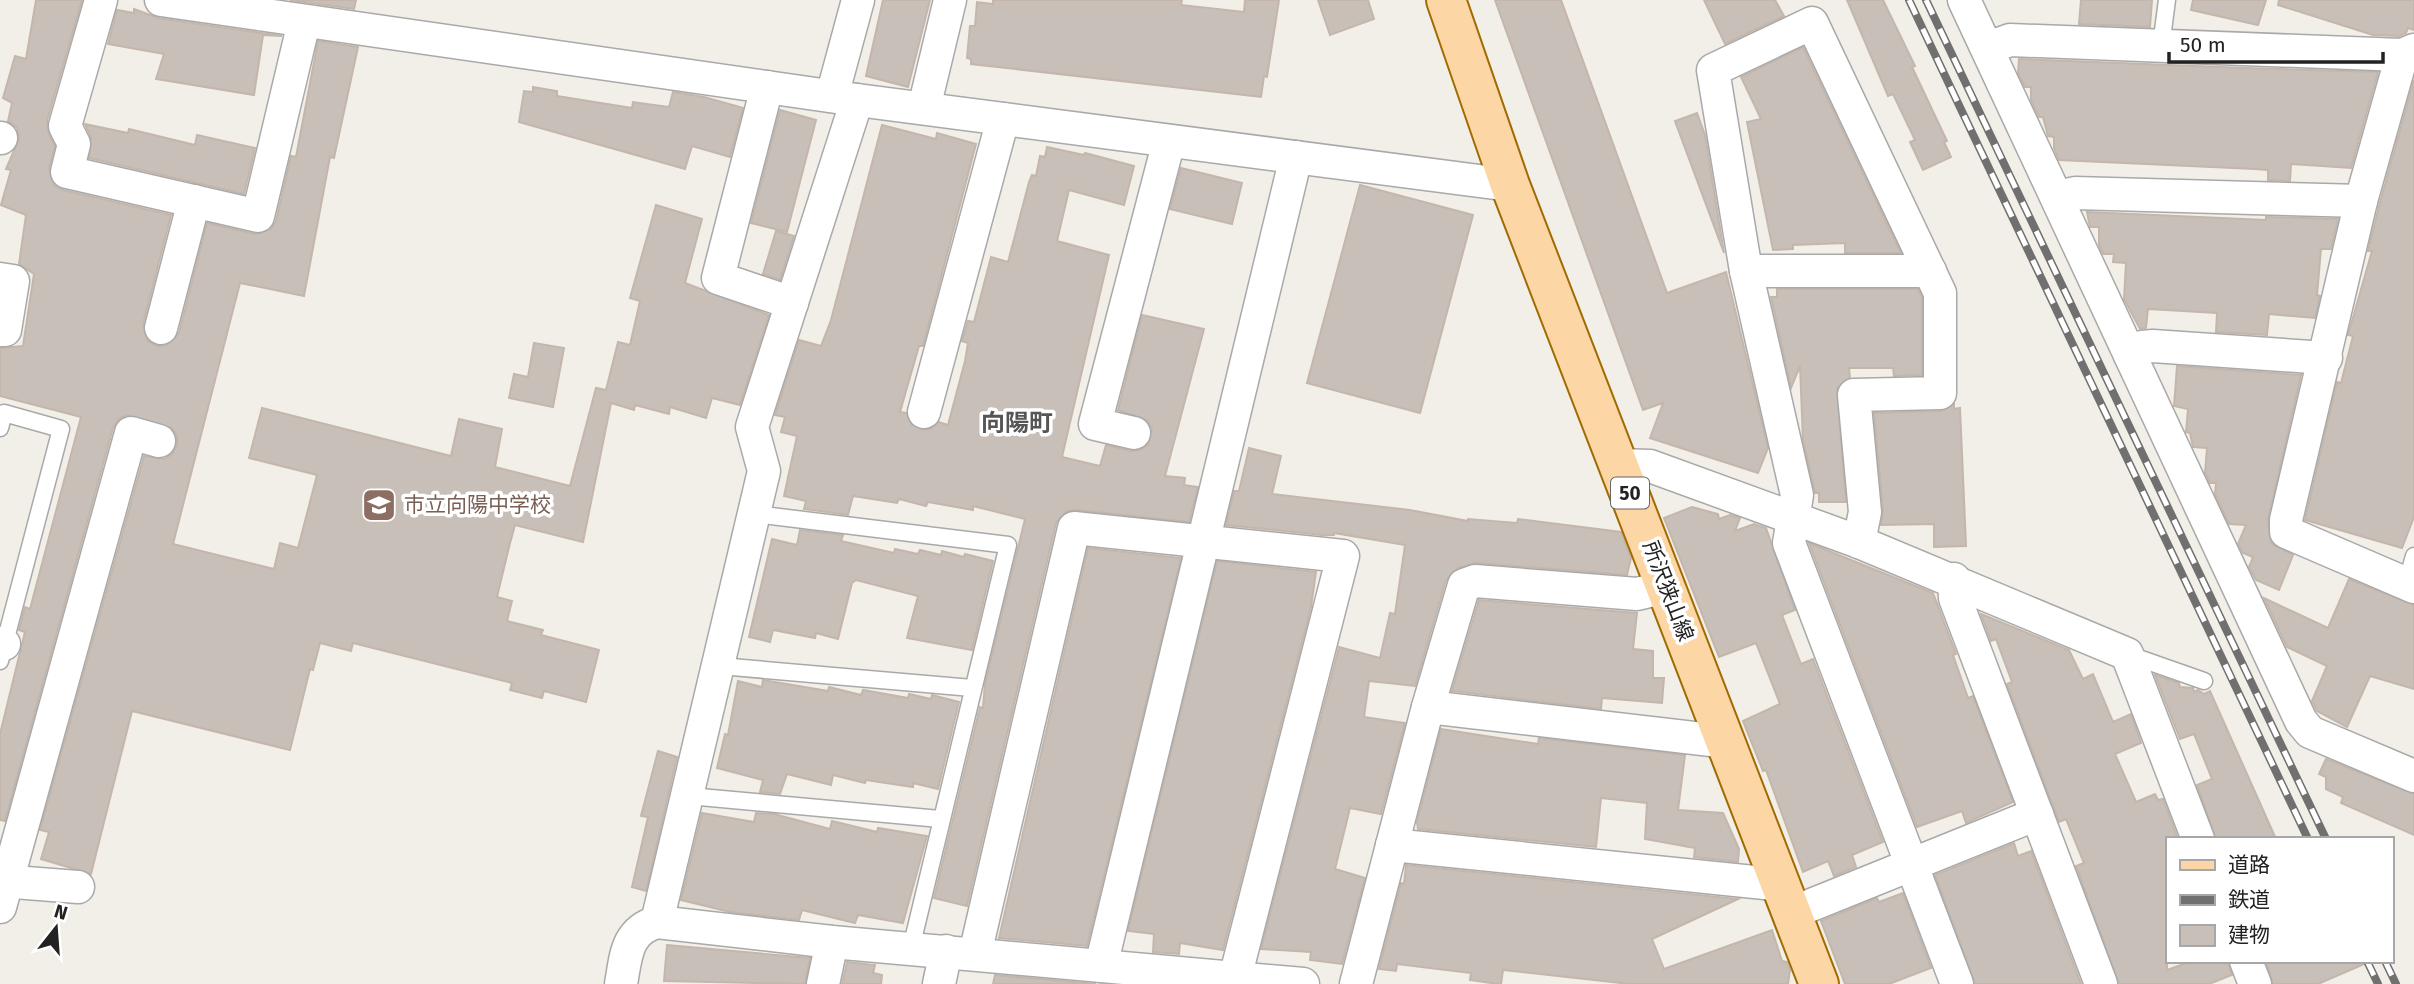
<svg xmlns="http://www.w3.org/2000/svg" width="2414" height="984" viewBox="0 0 2414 984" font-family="'Fira Sans','Noto Sans JP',sans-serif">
  <rect width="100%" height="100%" fill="#f2efe9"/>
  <g fill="#c7bfb8" stroke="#c4b6ab" stroke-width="2">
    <polygon points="36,0 82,0 47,121 49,134 55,146 49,168 54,185 63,190 171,215 143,324 148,341 157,346 167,345 179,333 207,223 255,234 271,229 276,221 291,156 296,157 318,41 358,47 334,158 330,157 304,296 240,283 173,544 274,569 280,543 298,548 317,475 249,458 262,408 451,456 459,419 502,429 495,467 570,486 596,388 606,390 618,342 630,345 640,301 630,298 656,205 702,219 685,283 769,315 740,405 712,398 706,418 670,407 669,414 635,405 634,410 611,403 583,542 515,525 509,547 497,597 512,601 507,621 543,630 541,635 599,650 586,702 544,691 542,698 510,690 512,683 353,643 351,651 320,643 313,670 310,669 290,750 132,711 91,874 41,859 49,832 40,830 144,456 164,459 172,454 177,445 177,436 172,428 127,415 119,419 113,428 5,821 0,820 0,734 25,632 19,630 25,607 30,609 81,417 0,396 0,348 23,346 34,274 19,264 26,215 1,205 11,170 6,169 19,139 17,128 8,121 12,103 3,98 15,56 26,59"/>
    <polygon points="290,0 356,0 354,9"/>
    <polygon points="883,0 930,0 908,87 866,76"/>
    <polygon points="993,0 1182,0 1181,5 1244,12 1245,0 1279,0 1267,77 1264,76 1261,97 971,64 971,59 967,58 970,26 975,26 977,2 993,4"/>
    <polygon points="1318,0 1368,0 1374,19 1330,35"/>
    <polygon points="1495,0 1561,0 1667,293 1726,272 1768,448 1758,473 1650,438 1663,403 1643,410"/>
    <polygon points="1704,0 1775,0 1784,16 1725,44"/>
    <polygon points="1847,0 1883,0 1915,66 1912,67 1947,141 1944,142 1951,157 1923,170 1910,142 1915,140 1893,94 1888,96"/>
    <polygon points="2081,0 2152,0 2150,27 2079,24"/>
    <polygon points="2193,0 2266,0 2258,25 2191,10"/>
    <polygon points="2279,0 2414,0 2414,30 2408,28 2406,33 2399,36 2373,35 2278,5"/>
    <polygon points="134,9 158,18 282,36 263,35 254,95 156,79 164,54 108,44 117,10 134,13"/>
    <polygon points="1803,47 1901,253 1845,253 1845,243 1793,245 1793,249 1773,250 1747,122 1761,119 1741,77"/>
    <polygon points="2019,59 2245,68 2378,72 2351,168 2291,164 2290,181 2268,180 2268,170 2255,169 2059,160 2054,148 2054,137 2048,136 2043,117 2039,117 2031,100 2031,87 2025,87 2018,73"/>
    <polygon points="2414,80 2414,517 2402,548 2305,520 2337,382 2341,383 2353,336 2348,335 2372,251 2368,251 2379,206"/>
    <polygon points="533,87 557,91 557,96 632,108 633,102 669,107 673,92 704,97 743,108 730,157 692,146 685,169 519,122 524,91 533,92"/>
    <polygon points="780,110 816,120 787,232 751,223"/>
    <polygon points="1697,113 1705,135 1724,253 1675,121"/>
    <polygon points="85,124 128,133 129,129 195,145 197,135 255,148 244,194 89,158 91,137"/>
    <polygon points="882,125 936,139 937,133 976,144 923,346 919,346 900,412 906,413 912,425 928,430 939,422 948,425 965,361 968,343 962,341 968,321 974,322 991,257 1008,262 1029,182 1032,175 1036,176 1040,156 1045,157 1047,147 1084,155 1085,153 1134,166 1124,205 1069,190 1057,241 1109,255 1062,457 1100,466 1106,445 1131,451 1140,450 1148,445 1152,428 1147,420 1118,410 1142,315 1204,329 1165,476 1185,478 1184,485 1198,487 1189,522 1076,510 1067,511 1056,523 967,906 934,898 980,707 983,708 985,684 1025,519 973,506 973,510 928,502 926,506 899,499 897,503 853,496 848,515 804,509 806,501 784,496 797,436 781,432 785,417 775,415 799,340 821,346 831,320"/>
    <polygon points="1181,168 1242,183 1232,224 1170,209"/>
    <polygon points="1360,185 1473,215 1420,413 1307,383"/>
    <polygon points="2087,212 2266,220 2266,217 2338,219 2331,249 2321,249 2317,295 2320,296 2315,318 2269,314 2267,335 2216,332 2217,313 2148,309 2146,328 2140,329 2124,299 2126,263 2113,262 2114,254 2103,254 2099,245 2099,227 2090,227"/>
    <polygon points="776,231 794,236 780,280 763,274"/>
    <polygon points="1777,289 1918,289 1922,297 1922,375 1894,376 1893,368 1849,368 1850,378 1837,388 1846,502 1819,502 1819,493 1815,493 1803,440 1800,366 1791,388 1771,297 1777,297"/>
    <polygon points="534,343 564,348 553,407 509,398 514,374 528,377"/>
    <polygon points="2177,366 2301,375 2268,520 2271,543 2293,555 2279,590 2256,580 2249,567 2253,557 2243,553 2238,544 2246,525 2229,524 2215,494 2216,483 2210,483 2205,473 2207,448 2193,447 2190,433 2186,432 2188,409 2174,406"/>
    <polygon points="1954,404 1954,409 1960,408 1966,546 1934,547 1934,524 1881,525 1883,510 1874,413 1940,411"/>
    <polygon points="1249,448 1281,456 1272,494 1410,510 1468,521 1468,519 1517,523 1518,519 1621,532 1631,558 1627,575 1476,563 1458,568 1446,580 1415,686 1369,681 1364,717 1405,723 1381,814 1350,808 1335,869 1365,878 1342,964 1310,960 1311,952 1261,949 1339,647 1380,658 1390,613 1395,614 1405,545 1334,533 1334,535 1322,535 1226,525 1234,491 1239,491"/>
    <polygon points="1692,507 1718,514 1719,519 1730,515 1740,518 1735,531 1754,524 1766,528 1795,610 1782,615 1801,664 1813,659 1883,842 1852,855 1856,867 1834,876 1828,861 1803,872 1766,770 1763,771 1743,721 1780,704 1756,643 1719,657 1664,518"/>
    <polygon points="800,530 843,535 841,541 894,553 895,549 918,554 920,550 941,555 942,551 964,557 965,554 993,561 972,650 907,638 918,596 856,580 852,583 838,639 816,633 815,638 773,630 770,642 749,637 772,539 797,545"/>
    <polygon points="1809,543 1933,593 1956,654 1953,655 1968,698 1973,696 2013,802 1966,823 1962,811 1917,827"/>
    <polygon points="1088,548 1181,558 1087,946 999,938"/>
    <polygon points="1217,561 1316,572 1311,607 1223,950 1180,943 1179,954 1153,952 1154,934 1128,931"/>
    <polygon points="2349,579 2414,605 2414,689 2370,676 2347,727 2317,711 2312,701 2327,666 2287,647 2264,598 2328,628"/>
    <polygon points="1479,600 1637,613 1633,649 1653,651 1653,678 1664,678 1662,703 1602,698 1601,709 1452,691"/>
    <polygon points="1981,614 2069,650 2083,679 2093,674 2113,722 2131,714 2141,743 2115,754 2136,802 2155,794 2158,800 2163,799 2178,839 2167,839 2167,970 2192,961 2228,961 2232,975 2209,984 2119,984 2076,866 2084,863 2066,819 2059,822 2007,684 2012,682 1996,639 1991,641"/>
    <polygon points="2155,675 2179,683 2180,687 2193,688 2194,692 2198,690 2204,694 2210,691 2276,839 2216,839 2197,785 2212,779 2194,734 2180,739"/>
    <polygon points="763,680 828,691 829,687 861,695 863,690 908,698 909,694 931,699 932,695 959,702 938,789 913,783 913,787 866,780 865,783 833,775 831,785 787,774 780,794 760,792 763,780 717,768 725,734 728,735 738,681 762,687"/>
    <polygon points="1441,729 1538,744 1539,738 1685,755 1678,810 1723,813 1739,849 1738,862 1694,857 1695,848 1645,839 1647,803 1601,798 1596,847 1418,829 1417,822"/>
    <polygon points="658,751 677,757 646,891 632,887 648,817 641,816"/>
    <polygon points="2326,759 2414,794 2414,835 2341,803 2343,797 2326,789 2326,777 2319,774"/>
    <polygon points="702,813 754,822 756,813 774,814 830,829 832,821 877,832 878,828 927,836 903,923 858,915 855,923 802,910 799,920 730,912 681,900"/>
    <polygon points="2014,843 2018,856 2031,851 2081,984 1975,984 1935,875"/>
    <polygon points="1406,865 1738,899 1652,939 1664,969 1772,930 1782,961 1787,962 1790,970 1788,984 1630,984 1503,970 1501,984 1498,984 1470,980 1471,973 1397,964 1396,971 1379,969 1401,883 1404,884"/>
    <polygon points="1903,893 1931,968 1889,984 1845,984 1821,921 1877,898 1879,902"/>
    <polygon points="667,945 810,958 805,984 664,981"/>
    <polygon points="2266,961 2371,961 2318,984 2273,984"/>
    <polygon points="847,962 875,965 873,973 882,975 881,984 842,984"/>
    <polygon points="995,975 1096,984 993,984"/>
  </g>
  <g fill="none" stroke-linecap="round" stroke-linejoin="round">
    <g stroke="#a9a9a9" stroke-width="19">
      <g id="lane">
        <polyline points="2161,46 2167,0"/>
        <polyline points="0,428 4,413 61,429 0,661"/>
        <polyline points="755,514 1008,545 911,948"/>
        <polyline points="2406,584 2414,556"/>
        <polyline points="2127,654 2204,681"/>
        <polyline points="720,666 972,688"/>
        <polyline points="689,796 940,819"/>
      </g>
    </g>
    <g stroke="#a9a9a9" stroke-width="35">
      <g id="street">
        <polyline points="101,0 65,126 74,144 67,172 258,216 304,22"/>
        <polyline points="161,0 857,100 1510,185"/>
        <polyline points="1964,0 2301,721 2310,732 2414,776"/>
        <polyline points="1988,48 2010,40 2402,55"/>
        <polyline points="2414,50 2402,55 2361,201 2286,520 2286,532 2414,587"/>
        <polyline points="767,87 718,278 792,303"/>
        <polyline points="832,96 858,0"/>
        <polyline points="924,108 950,0"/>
        <polyline points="0,138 1,138"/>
        <polyline points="2057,197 2075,193 2361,201"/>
        <polyline points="1746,271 1930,271"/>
        <polyline points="0,279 13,281 5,330 0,330"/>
        <polyline points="161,328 194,201"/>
        <polyline points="2130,355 2142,347 2153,346 2326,358"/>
        <polyline points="924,412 1003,119"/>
        <polyline points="1134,433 1095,424 1169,141"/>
        <polyline points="1619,465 1650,466 1859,542 2127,654 2198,839"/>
        <polyline points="1859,542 1865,512 1854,395 1940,393 1940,293 1812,23 1713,70 1746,271 1797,495 1789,543 1957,984"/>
        <polyline points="1954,579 1955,598 2101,984"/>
        <polyline points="0,643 4,644"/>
        <polyline points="1428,707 1728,742"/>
        <polyline points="1392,845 1783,885"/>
        <polyline points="0,881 78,887"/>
        <polyline points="0,907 131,433 159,441"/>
        <polyline points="1794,912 2037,814"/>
        <polyline points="657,922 832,942 1303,984"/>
        <polyline points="975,954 1074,528 1343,556 1235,978"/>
        <polyline points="2246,961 2255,984"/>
        <polyline points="1101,966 1296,157"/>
        <path d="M621 984C626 956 626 931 657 922L764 471 752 427 857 100"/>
        <polyline points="823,984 832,942"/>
        <polyline points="939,984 946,951"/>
        <polyline points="1356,984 1428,707 1464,585 1475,581 1637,594 1666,587"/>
      </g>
    </g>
    <g stroke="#a06b00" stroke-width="42">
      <polyline id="primary" points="1446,0 1510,185 1819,984"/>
    </g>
    <use href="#lane" stroke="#fff" stroke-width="16"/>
    <use href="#street" stroke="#fff" stroke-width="32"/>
    <use href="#primary" stroke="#fcd6a4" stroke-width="38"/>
    <g stroke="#707070" stroke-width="8">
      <g id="rail">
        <polyline points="1909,0 2308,839"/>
        <polyline points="1926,0 2326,839"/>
        <polyline points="2367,961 2378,984"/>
        <polyline points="2385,961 2396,984"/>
      </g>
    </g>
    <use href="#rail" stroke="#fff" stroke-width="5" stroke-dasharray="16" stroke-linecap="butt"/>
  </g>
  <defs>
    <g id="school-square" transform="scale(1.75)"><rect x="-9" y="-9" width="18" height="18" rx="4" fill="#8d6e63" stroke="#fff"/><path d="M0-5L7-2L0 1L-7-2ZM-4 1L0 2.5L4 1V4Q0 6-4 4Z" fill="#fff"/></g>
  </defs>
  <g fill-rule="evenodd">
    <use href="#school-square" x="379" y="505"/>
  </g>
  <g text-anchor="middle" stroke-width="7" stroke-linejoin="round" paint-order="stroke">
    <rect fill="#fff" stroke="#646464" stroke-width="2" x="1611" y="477.5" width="38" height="31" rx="5"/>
    <g font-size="19" font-weight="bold" fill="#222">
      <text x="1630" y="500">50</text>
    </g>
    <g font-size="21" fill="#785e54" stroke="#fff" text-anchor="start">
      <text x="404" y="512">市立向陽中学校</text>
    </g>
    <g font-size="21" fill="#222" stroke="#fff">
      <text transform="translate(1668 591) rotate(69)" y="7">所沢狭山線</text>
    </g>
    <g font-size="24" font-weight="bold" fill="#555" stroke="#fff">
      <text x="1017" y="431">向陽町</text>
    </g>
  </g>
  <rect x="2166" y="837" width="228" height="126" fill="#ffffff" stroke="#a7a7a7" stroke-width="2"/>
  <rect x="2180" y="860" width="35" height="10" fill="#fcd6a4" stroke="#a7a7a7" stroke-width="2"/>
  <text x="2228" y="872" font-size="21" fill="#222222">道路</text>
  <rect x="2180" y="895" width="35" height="10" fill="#707070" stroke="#a7a7a7" stroke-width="2"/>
  <text x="2228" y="907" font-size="21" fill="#222222">鉄道</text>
  <rect x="2180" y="925" width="35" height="21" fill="#c7bfb8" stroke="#a7a7a7" stroke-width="2"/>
  <text x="2228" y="942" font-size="21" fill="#222222">建物</text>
  <g transform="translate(56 928) rotate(17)" stroke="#ffffff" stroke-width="5" paint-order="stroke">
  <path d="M0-5L12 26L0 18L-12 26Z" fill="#222222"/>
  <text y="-10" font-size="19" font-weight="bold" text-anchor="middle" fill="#222222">N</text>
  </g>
  <path d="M2169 52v10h214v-10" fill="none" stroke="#222222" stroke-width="3.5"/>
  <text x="2180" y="52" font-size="21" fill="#222222" stroke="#ffffff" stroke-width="5" paint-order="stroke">50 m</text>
</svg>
